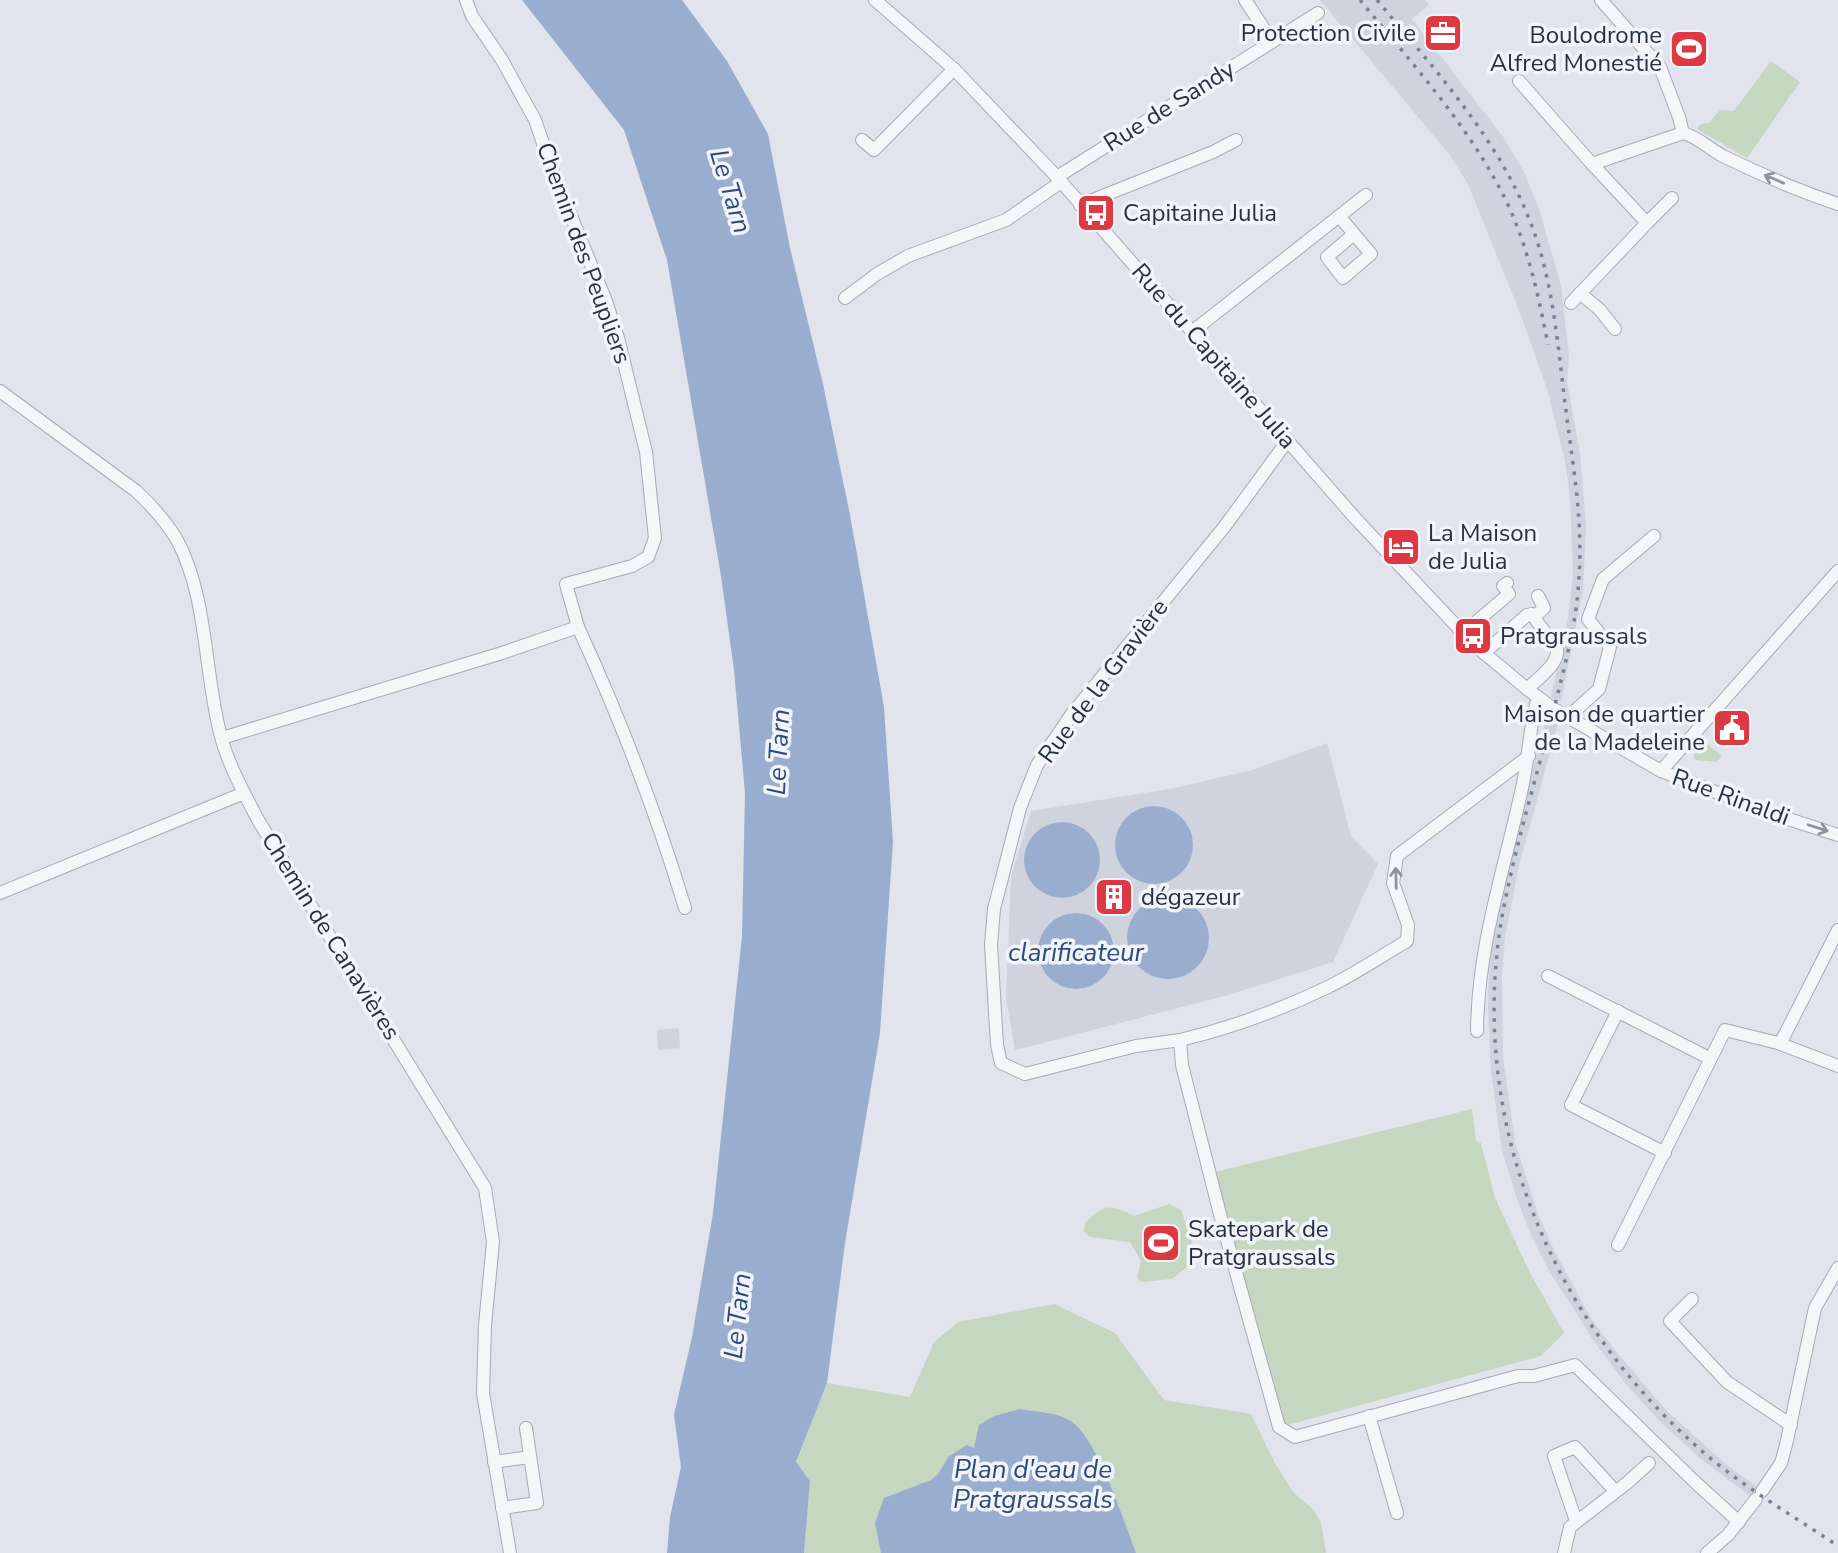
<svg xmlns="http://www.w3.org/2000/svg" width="1838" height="1553" viewBox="0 0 1838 1553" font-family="'Nunito Sans',sans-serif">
  <rect width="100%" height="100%" fill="#e1e4ec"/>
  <g fill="#cfd3de">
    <polygon points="1320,0 1425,0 1429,5 1412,19 1504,138 1524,172 1539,209 1561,286 1569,355 1567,382 1580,453 1586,526 1583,590 1561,702 1551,697 1568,617 1573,575 1570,496 1565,461 1548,392 1522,318 1468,184 1449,154"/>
    <polygon points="1547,715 1558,723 1518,870 1505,938 1502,975 1503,1058 1515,1142 1538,1214 1554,1250 1592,1320 1614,1349 1666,1410 1728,1466 1757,1487 1750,1496 1701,1459 1659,1421 1625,1383 1595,1343 1548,1269 1531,1235 1518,1202 1502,1151 1491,1072 1488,1006 1489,972 1493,937 1507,867"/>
    <polygon points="1327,743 1351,836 1378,864 1333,962 1225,996 1015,1050 1006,998 1011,876 1031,811 1169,789 1249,771"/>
    <polygon points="679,1028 680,1048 658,1050 657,1030"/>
  </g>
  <g fill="#c5d6c1">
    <polygon points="1771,61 1800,82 1747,158 1697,129 1701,124 1709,123 1720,110 1734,111"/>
    <polygon points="1706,743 1722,756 1716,762 1696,760 1693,756"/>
    <polygon points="1472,1109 1476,1141 1481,1143 1495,1198 1530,1273 1564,1333 1541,1356 1284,1426 1215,1172"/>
    <path d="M1169 1204 1181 1210 1193 1245 1187 1267 1172 1279 1141 1282 1137 1278 1141 1261 1130 1242 1090 1237 1084 1232 1085 1223C1106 1202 1109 1205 1135 1216Z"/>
    <polygon points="1054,1304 1115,1333 1164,1400 1251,1414 1275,1463 1293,1492 1314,1510 1321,1523 1326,1553 804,1553 810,1481 796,1463 827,1383 910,1397 934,1342 958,1322"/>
  </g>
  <g fill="#99aecf">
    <polygon points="522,0 682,0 727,61 768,134 790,248 823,384 850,515 884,707 893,842 880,1033 845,1243 827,1383 796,1462 810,1481 804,1553 667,1553 670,1517 681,1467 674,1415 692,1337 713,1213 742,936 745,793 734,670 721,576 667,260 624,130"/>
    <circle cx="1154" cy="845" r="39"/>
    <circle cx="1062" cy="860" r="38"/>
    <circle cx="1168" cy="938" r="41"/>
    <circle cx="1076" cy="951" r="38"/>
    <path d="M1020 1409C1036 1412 1058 1412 1072 1422 1098 1440 1124 1522 1136 1553H881L875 1523 884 1498 931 1480 938 1474 949 1456 967 1445 974 1448 979 1425 994 1416Z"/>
  </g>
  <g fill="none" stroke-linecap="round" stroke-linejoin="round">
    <g stroke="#a5aab7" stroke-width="14">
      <g id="minor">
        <polyline points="466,0 472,16 502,60 535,120 553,172 606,301 618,338 646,452 655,538 648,557 632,566 566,584 578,627"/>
        <polyline points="875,0 954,69 1057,177 1355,518 1463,633 1484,653 1527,689 1554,709 1661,771 1770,813 1838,835"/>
        <polyline points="1245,0 1272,41"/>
        <path d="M1601 0 1660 67 1679 117 1683 133C1699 137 1710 150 1725 157 1762 175 1799 191 1838 204"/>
        <polyline points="1519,81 1592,164 1683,133"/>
        <polyline points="862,140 874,150 954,69"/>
        <polyline points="1057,177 1318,13"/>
        <polyline points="1080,205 1213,152 1236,140"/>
        <polyline points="1339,216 1371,254 1343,278 1327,257 1354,234"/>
        <polyline points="1647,223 1672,198"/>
        <polyline points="1580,293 1600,310 1615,329"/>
        <polyline points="845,298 877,274 908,256 1006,220 1061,182"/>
        <polyline points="1571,303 1647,223 1592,164"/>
        <polyline points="1193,331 1366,195"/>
        <path d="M0 391 136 491C151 505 166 521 177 540 208 597 204 674 221 737 229 766 244 793 258 820L485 1188 493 1242 485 1325 483 1393 510 1553"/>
        <polyline points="1463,633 1509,594 1503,586 1507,583"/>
        <polyline points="1484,653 1527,615 1532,614 1534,617 1544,608 1538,596"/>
        <path d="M1527 689C1536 680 1565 660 1555 645 1548 635 1540 627 1534 617"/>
        <polyline points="1567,718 1599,689 1610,647 1588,619 1603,579 1654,536"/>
        <path d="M222 738 502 653 578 627C620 718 656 812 685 908"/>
        <path d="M1529 756 1397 856 1393 883 1408 925 1407 941C1381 956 1355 974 1328 987 1280 1010 1231 1028 1180 1040L1182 1065 1222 1222 1279 1427 1295 1437 1518 1376H1534L1575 1365 1696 1483 1739 1522"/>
        <polyline points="1661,771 1838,571"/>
        <polyline points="0,893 244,793"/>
        <polyline points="1548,976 1709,1058"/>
        <polyline points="1618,1011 1571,1105 1665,1153"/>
        <path d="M1477 1031C1478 944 1504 871 1522 788 1529 758 1529 726 1538 698"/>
        <polyline points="1180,1040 1136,1046 1025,1074 1001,1063 997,1045 991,945 994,909 1020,808 1037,765 1071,715 1225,526 1288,440"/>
        <polyline points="1780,1044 1838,930"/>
        <polyline points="1618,1245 1725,1030 1778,1043 1838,1066"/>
        <polyline points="1692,1299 1670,1321 1727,1382 1791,1425"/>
        <polyline points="1369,1416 1397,1513"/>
        <polyline points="494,1462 530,1457"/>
        <polyline points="1762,1491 1781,1463 1786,1445 1815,1308 1838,1268"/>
        <polyline points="502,1508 537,1503 526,1428"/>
        <polyline points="1576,1521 1554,1456 1575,1447 1615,1491"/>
        <polyline points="1564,1553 1570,1527 1627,1483 1649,1463"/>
        <polyline points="1707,1553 1728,1535 1756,1499"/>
      </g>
    </g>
    <use href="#minor" stroke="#f5f6f9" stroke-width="12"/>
    <g stroke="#798197" stroke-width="3.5" stroke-dasharray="3.5 7" stroke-linecap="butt">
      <path d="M1360 0C1414 66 1473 130 1509 207 1529 251 1539 298 1548 345"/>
      <path d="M1377 0C1440 76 1510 151 1539 247 1555 300 1559 357 1566 411 1573 466 1583 521 1579 577 1577 618 1567 657 1557 697 1540 765 1519 832 1505 901 1463 1106 1545 1315 1702 1451 1743 1487 1792 1515 1838 1546"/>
    </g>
  </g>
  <defs><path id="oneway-shaft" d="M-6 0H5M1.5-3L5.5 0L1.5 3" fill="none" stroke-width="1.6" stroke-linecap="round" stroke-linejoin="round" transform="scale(1.75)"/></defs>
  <g stroke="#8e939f">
    <use href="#oneway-shaft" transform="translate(1774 179) rotate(-157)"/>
    <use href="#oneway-shaft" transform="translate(1818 828) rotate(18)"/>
    <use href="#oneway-shaft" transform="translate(1396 878) rotate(-91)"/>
  </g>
  <defs>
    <g id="office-square" transform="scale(2.0125)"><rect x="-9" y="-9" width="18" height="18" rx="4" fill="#dd3943" stroke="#f1f4f8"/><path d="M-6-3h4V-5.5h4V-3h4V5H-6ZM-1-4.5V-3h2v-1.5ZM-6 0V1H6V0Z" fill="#fff"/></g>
    <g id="stadium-square" transform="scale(2.0125)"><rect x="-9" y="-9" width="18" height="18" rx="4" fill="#dd3943" stroke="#f1f4f8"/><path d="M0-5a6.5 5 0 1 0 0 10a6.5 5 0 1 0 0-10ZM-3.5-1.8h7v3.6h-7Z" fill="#fff"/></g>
    <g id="bus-square" transform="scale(2.0125)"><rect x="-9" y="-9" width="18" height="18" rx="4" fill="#dd3943" stroke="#f1f4f8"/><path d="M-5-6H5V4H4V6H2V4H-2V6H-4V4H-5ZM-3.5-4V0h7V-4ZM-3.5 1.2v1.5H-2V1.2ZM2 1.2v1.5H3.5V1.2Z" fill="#fff"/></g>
    <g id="hotel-square" transform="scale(2.0125)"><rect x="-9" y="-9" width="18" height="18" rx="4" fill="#dd3943" stroke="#f1f4f8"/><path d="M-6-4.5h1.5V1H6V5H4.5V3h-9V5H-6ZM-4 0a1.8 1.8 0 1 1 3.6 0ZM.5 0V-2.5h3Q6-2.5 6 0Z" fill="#fff"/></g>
    <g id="civic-square" transform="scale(2.0125)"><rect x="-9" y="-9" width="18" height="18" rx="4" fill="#dd3943" stroke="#f1f4f8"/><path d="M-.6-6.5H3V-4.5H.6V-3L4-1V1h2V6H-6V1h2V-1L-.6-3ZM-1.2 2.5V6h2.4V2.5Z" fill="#fff"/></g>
    <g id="building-square" transform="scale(2.0125)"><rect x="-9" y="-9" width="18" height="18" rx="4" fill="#dd3943" stroke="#f1f4f8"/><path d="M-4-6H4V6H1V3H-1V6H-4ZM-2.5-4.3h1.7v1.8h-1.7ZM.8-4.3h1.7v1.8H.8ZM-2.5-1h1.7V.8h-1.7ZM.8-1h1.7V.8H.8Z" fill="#fff"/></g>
  </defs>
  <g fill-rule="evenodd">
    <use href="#office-square" x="1443" y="33"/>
    <use href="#stadium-square" x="1689" y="49"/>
    <use href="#bus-square" x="1096" y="213"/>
    <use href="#hotel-square" x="1401" y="547"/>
    <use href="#bus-square" x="1473" y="636"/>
    <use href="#civic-square" x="1732" y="728"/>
    <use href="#building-square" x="1114" y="897"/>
    <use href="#stadium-square" x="1161" y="1243"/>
  </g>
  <g text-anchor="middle" stroke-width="7" stroke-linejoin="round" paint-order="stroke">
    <g font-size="24" fill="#273045" stroke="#f1f4f8" text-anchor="start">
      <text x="1416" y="41" text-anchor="end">Protection Civile</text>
      <text x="1662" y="43" text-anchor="end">Boulodrome<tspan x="1662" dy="28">Alfred Monestié</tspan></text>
      <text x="1123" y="221">Capitaine Julia</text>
      <text x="1428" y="541">La Maison<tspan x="1428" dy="28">de Julia</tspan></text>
      <text x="1500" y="644">Pratgraussals</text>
      <text x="1705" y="722" text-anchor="end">Maison de quartier<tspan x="1705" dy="28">de la Madeleine</tspan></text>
      <text x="1141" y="905">dégazeur</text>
      <text x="1188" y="1237">Skatepark de<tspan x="1188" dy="28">Pratgraussals</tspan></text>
    </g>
    <g font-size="24" fill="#273045" stroke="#f1f4f8">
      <text transform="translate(1169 106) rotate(-32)" y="8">Rue de Sandy</text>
      <text transform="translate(584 253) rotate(70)" y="8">Chemin des Peupliers</text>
      <text transform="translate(1214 356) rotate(49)" y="8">Rue du Capitaine Julia</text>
      <text transform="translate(1103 681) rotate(-53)" y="8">Rue de la Gravière</text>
      <text transform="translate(1731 797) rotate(20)" y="8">Rue Rinaldi</text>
      <text transform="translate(331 936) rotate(58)" y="8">Chemin de Canavières</text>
    </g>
    <g font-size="26" font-style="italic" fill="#2d497e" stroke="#f1f4f8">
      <text transform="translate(731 191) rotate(73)" y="9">Le Tarn</text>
      <text transform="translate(778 752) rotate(-87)" y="9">Le Tarn</text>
      <text x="1076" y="961">clarificateur</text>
      <text transform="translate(737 1316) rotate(-84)" y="9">Le Tarn</text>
      <text x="1033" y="1478">Plan d'eau de<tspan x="1033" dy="30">Pratgraussals</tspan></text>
    </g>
  </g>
</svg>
